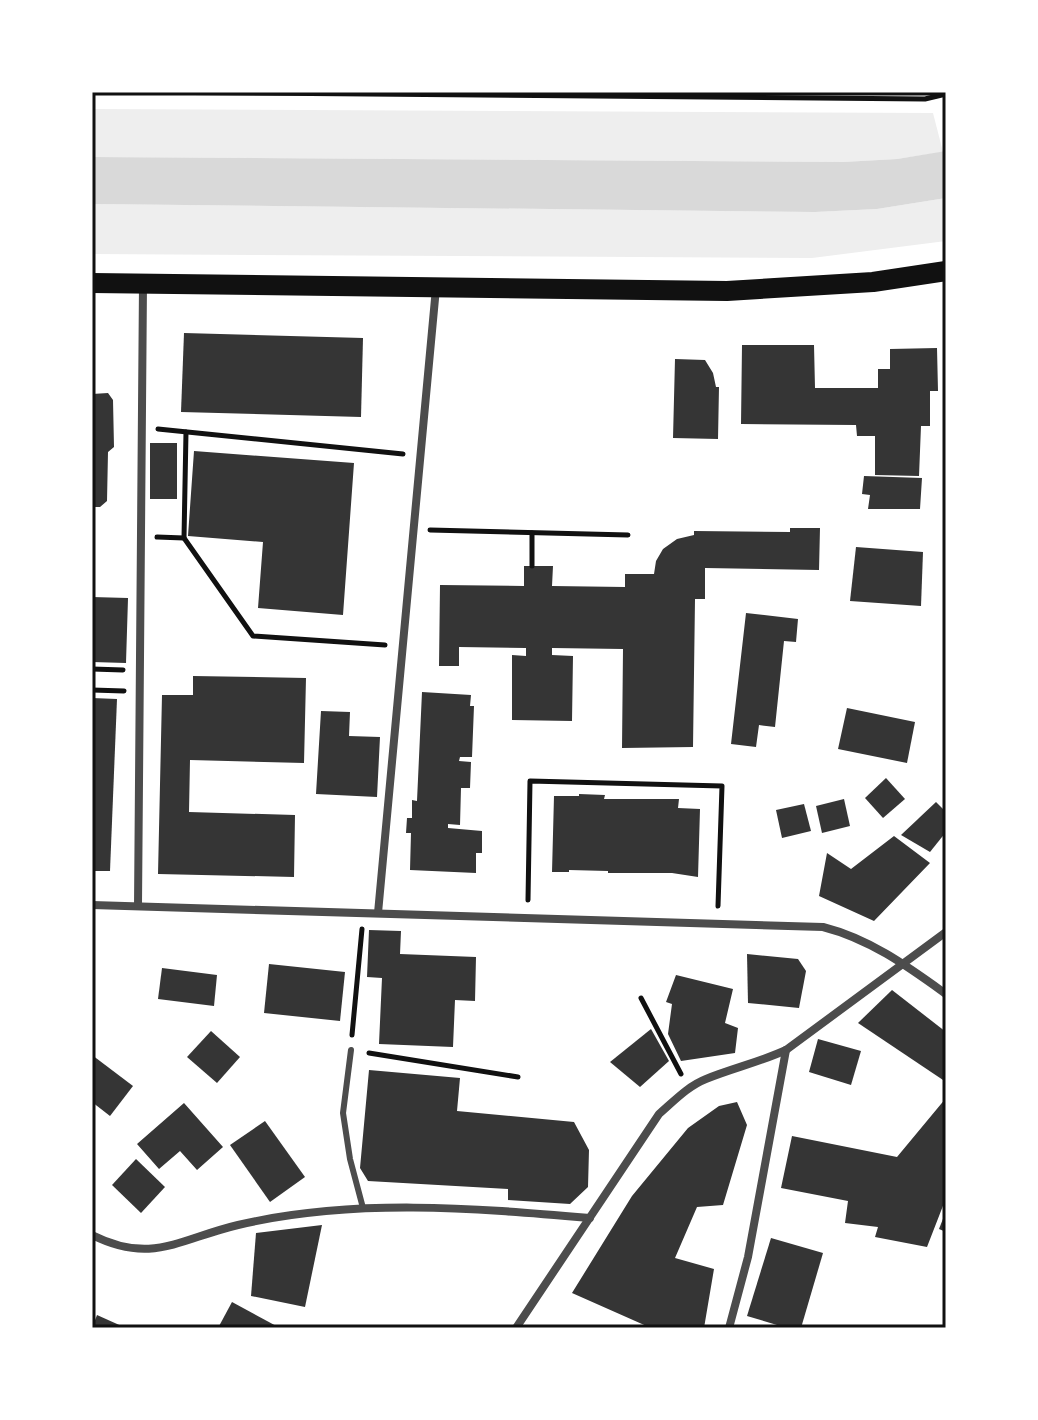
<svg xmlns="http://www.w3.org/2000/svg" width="1038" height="1420" viewBox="0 0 1038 1420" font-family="'Golos Text',sans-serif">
  <rect width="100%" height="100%" fill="#fff"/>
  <g fill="#eee">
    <polygon points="92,109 933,113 943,152 897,159 843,162 92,157"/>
    <polygon points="946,198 946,241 812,258 92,254 92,204 815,212 877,209"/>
  </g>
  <polygon fill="#d9d9d9" points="946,151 946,198 877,209 815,212 92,204 92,157 843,162 897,159"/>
  <g fill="#353535">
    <polygon points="184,333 363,338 361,417 181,412"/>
    <polygon points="742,345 814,345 815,388 878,388 878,369 890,369 890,349 937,348 938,391 930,391 930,426 921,426 919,476 875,475 875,436 857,436 856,425 741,424"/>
    <polygon points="675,359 705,360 713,373 716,387 719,387 718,439 673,438"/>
    <polygon points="108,393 113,400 114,447 108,452 107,501 100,507 92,507 92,394"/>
    <rect x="150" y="443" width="27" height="56"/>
    <polygon points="194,451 354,463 343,615 258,608 263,542 188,536"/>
    <polygon points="864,476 922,478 920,509 868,509 870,495 862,494"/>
    <polygon points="790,528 820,528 819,570 705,568 705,599 695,599 693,747 622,748 623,649 552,648 552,655 573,656 572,721 512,720 512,655 526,656 526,648 459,647 459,666 439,666 440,585 524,586 524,566 553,566 552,586 625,587 625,574 654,574 656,561 663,549 677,539 694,535 694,531 790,532"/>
    <polygon points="856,547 923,552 921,606 850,601"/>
    <polygon points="92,597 128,598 126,663 92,662"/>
    <polygon points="746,613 798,619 796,642 784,641 775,727 759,725 756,747 731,744"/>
    <polygon points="193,676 306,678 304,763 190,760 189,812 295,815 294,877 158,874 162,695 193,695"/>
    <polygon points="422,692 471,695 470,706 474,706 472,757 460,757 459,761 471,762 470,788 461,788 460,825 448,824 448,828 482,831 482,853 476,853 476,873 410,870 411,833 406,833 407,818 412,818 412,800 417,801"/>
    <polygon points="92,698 117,699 110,871 92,871"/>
    <polygon points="847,708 915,722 907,763 838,749"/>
    <polygon points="321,711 350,712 349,736 380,737 377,797 316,794"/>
    <polygon points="886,778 905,799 883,818 865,798"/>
    <polygon points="579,794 605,795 604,799 679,799 678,808 700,809 698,877 672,873 608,873 608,871 569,870 569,872 552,872 554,796 579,796"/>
    <polygon points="844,799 850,826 822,833 816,806"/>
    <polygon points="936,802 946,812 946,832 930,852 901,835"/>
    <polygon points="804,804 811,831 782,838 776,810"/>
    <polygon points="894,836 930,863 874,921 819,896 827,853 851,869"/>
    <polygon points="369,930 401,931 400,954 476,957 475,1001 455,1000 453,1047 379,1044 382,978 367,977"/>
    <polygon points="747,954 798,959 806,971 799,1008 748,1003"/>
    <polygon points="269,964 345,972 340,1021 264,1013"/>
    <polygon points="162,968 217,975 214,1006 158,999"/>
    <polygon points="676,975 733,989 725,1023 738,1028 735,1053 681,1061 668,1034 672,1004 666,1002"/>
    <polygon points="892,990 946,1032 946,1082 858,1023"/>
    <polygon points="651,1029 669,1061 640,1087 610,1062"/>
    <polygon points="211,1031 240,1057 217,1083 187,1057"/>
    <polygon points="818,1039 861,1051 851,1085 809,1072"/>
    <polygon points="92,1055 133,1086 110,1116 92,1102"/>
    <polygon points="369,1070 460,1078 457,1111 574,1122 589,1150 588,1187 570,1204 508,1200 508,1189 368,1181 360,1168"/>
    <polygon points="946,1098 946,1198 927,1247 875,1237 878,1227 845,1223 848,1201 781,1188 792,1136 897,1157"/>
    <polygon points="737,1102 747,1125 723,1205 697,1207 675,1258 714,1269 704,1328 651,1328 572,1293 632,1196 688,1128 719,1106"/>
    <polygon points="184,1103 223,1147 197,1170 180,1151 159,1169 137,1144"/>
    <polygon points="265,1121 305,1177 270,1202 230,1145"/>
    <polygon points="136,1159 165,1187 141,1213 112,1185"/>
    <polygon points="946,1211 946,1232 939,1229"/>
    <polygon points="322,1225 305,1307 251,1296 256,1233"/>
    <polygon points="771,1238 823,1253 801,1328 787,1328 747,1316"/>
    <polygon points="232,1302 280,1328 218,1328"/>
    <polygon points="97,1315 126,1328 92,1328"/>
  </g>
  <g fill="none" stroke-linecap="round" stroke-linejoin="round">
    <g stroke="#111" stroke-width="5">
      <polyline points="129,92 925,99 946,94"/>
      <polyline points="158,429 403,454"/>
      <polyline points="186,432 184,538 253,636 385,645"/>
      <polyline points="430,530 628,535"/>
      <polyline points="532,533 532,566"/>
      <polyline points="157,537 184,538"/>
      <polyline points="92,669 123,670"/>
      <polyline points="92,690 124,691"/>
      <polyline points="528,900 530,781 722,786 718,906"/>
      <polyline points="641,998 681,1074"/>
      <polyline points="352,1035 362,929"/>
      <polyline points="369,1053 518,1077"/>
    </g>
    <polyline stroke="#4c4c4c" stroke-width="6" points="351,1050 343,1113 350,1159 363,1208"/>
    <g stroke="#4c4c4c" stroke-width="8">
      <path d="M92 905 823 927C870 939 907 966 946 994"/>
      <polyline points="138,906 143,284"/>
      <polyline points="378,913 436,288"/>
      <path d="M92 1235C152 1265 179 1239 238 1225 353 1198 473 1208 590 1218"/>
      <path d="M516 1328 659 1114C674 1101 688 1086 706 1079 733 1068 760 1062 786 1050L946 932"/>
      <polyline points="729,1328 748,1257 786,1050"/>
    </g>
    <polyline stroke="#111" stroke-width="20" points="92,283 727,291 873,282 946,271"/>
  </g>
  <rect width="1038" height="1420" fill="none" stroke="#ffffff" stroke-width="188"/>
  <rect x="94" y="94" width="850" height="1232" fill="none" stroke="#111" stroke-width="3"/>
</svg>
